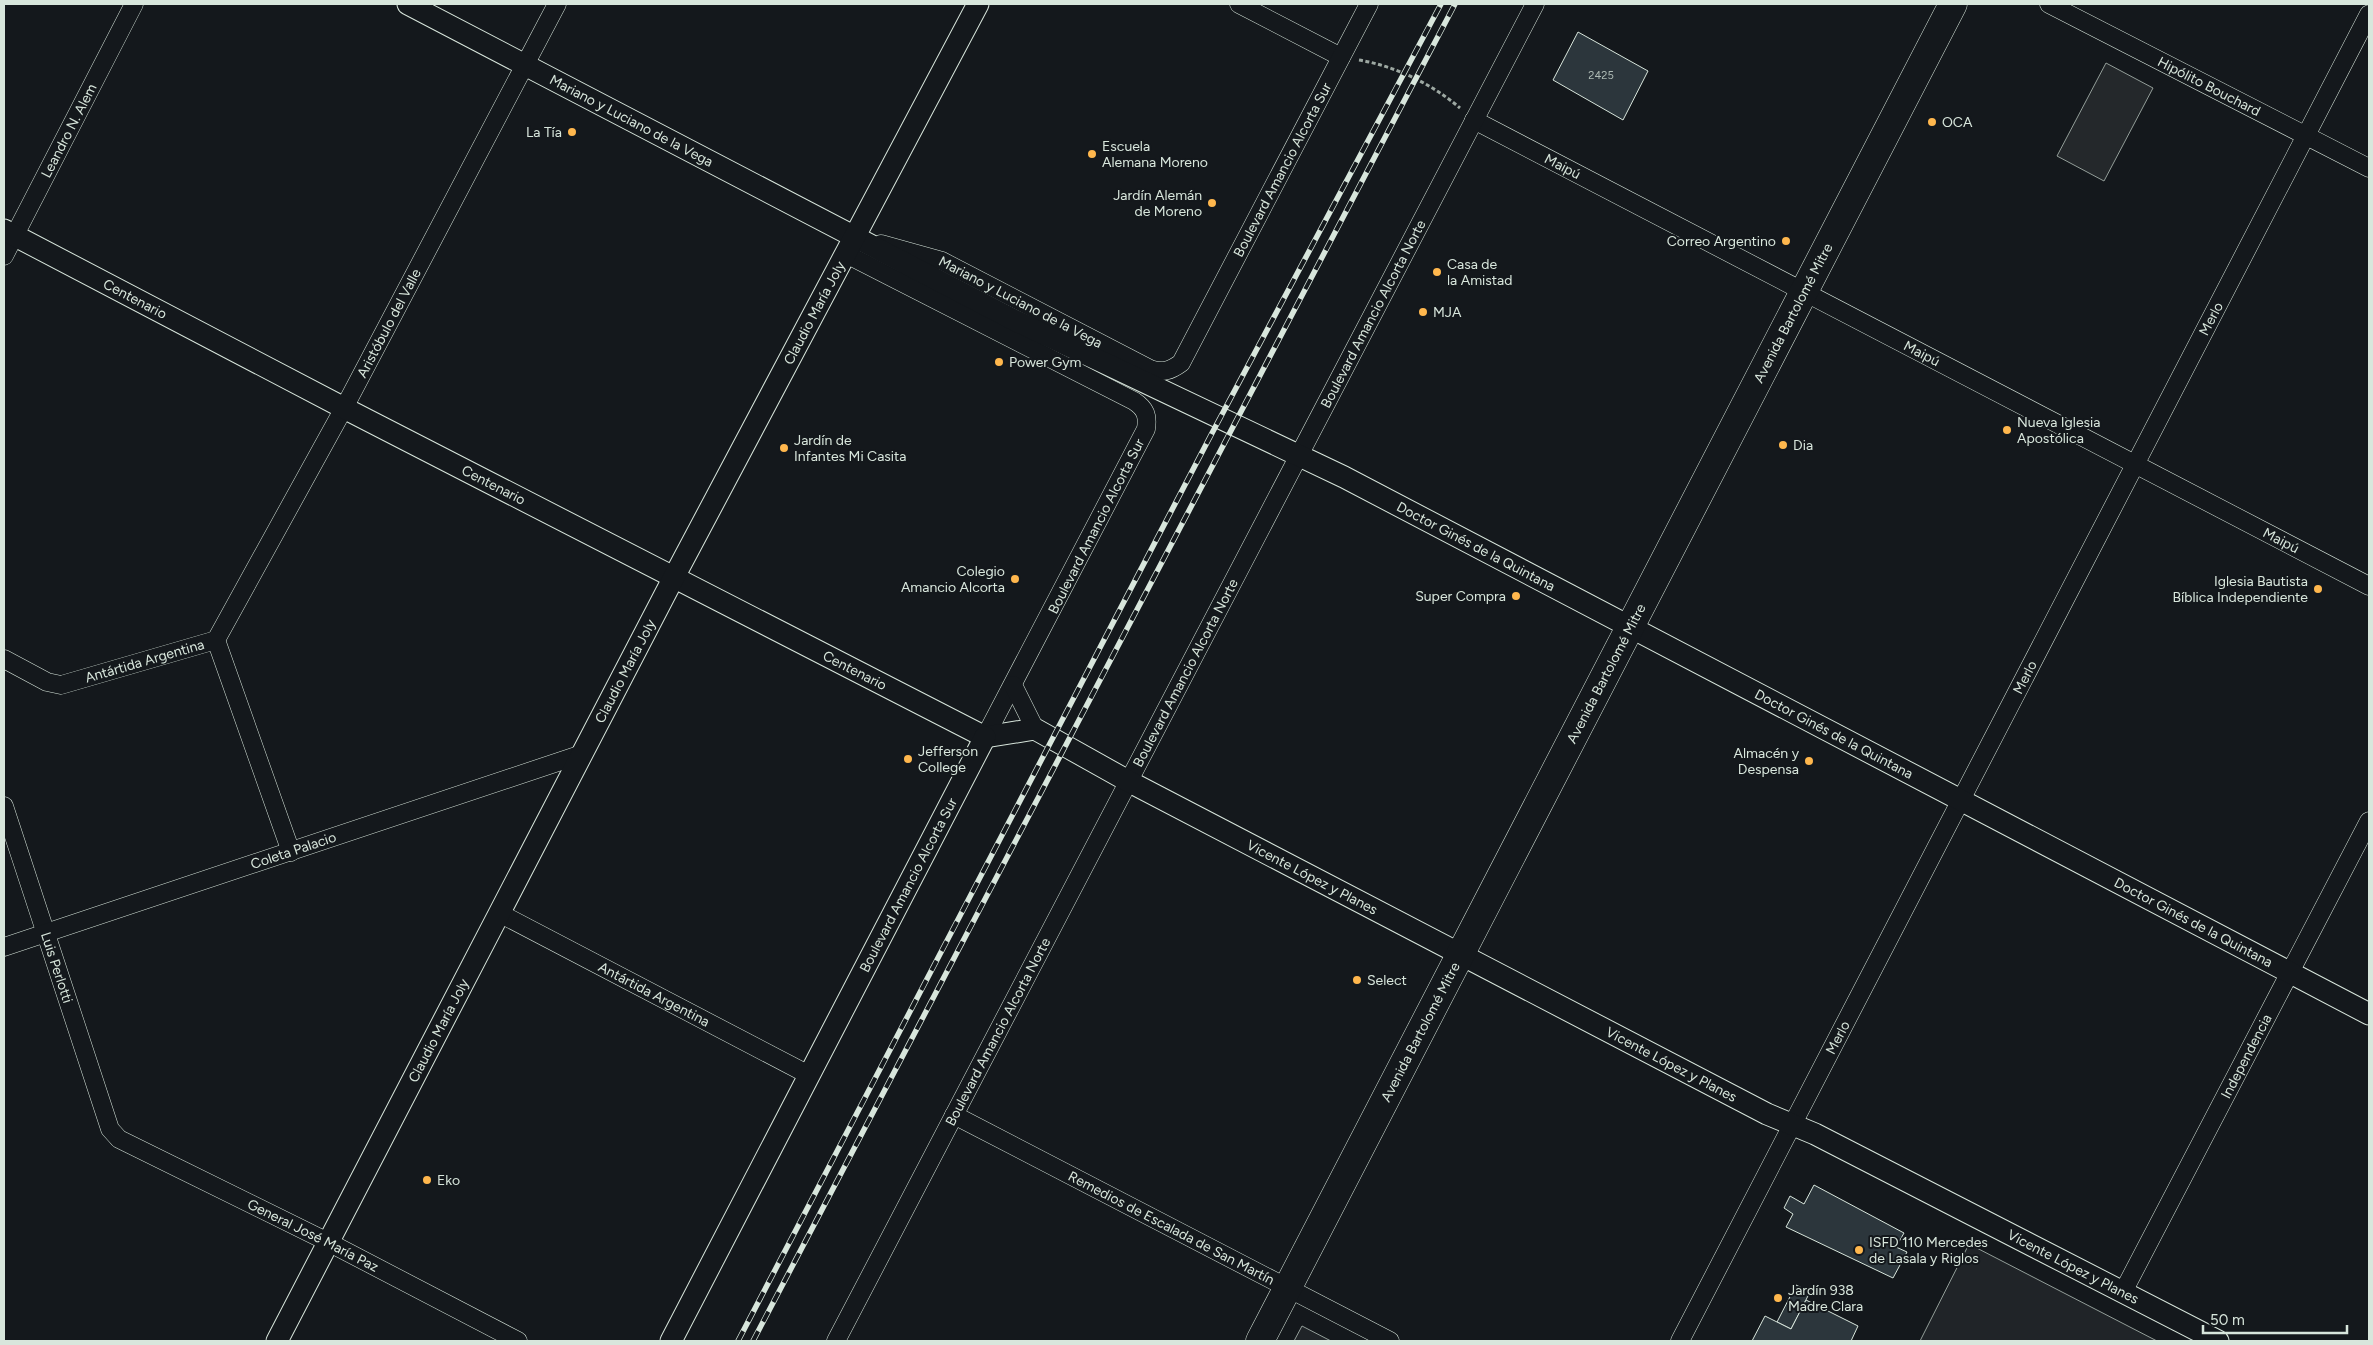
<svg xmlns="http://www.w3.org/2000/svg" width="2373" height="1345" viewBox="0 0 2373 1345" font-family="Figtree,sans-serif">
  <rect width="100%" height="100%" fill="#14181c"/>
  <g fill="#202428" stroke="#939e99">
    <polygon points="1969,1244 2157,1341 1920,1341"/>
    <polygon points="1302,1326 1331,1341 1294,1341"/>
  </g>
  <polygon fill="#24282b" stroke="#939e99" points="2106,63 2153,88 2104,181 2057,156"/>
  <g fill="#2c363c" stroke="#d8e6dc">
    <polygon points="1578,32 1648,71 1623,120 1553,80"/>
    <polygon points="1814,1185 1904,1233 1896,1247 1907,1252 1893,1278 1786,1227 1793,1214 1784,1208 1790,1196 1804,1204"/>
    <polygon points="1796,1285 1810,1292 1791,1329 1777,1322"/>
    <polygon points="1806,1300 1858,1326 1851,1341 1752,1341 1765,1316 1791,1329"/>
  </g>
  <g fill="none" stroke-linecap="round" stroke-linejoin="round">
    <g stroke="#d8e6dc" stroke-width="19">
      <g id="minor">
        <polyline points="1239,4 1341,57"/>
        <path id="s1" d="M2049 4 2369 168"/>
        <path id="s2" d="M1474 120 2369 586"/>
        <path id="s3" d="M881 244 942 261 1150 369C1163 373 1170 371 1181 363L1369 4"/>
        <path d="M846 254 1134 401C1146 409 1148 416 1146 429L985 737"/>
        <path id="s4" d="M4 256 134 4"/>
        <path id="s5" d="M216 640 344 408 557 4"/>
        <path id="s6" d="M4 659 47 682 61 685 216 640 291 852"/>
        <polyline points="1013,685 1035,729"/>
        <path id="s7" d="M4 806 110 1129 119 1139 328 1242 518 1341"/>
        <path id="s8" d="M499 913 809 1075"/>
        <path id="s9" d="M4 947 582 754"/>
        <path id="s10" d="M954 1115 1390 1341"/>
        <path id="s11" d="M2123 1292 2369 821"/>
        <path id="s12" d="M836 1341 1535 4"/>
        <path id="s13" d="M1680 1341 2369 14"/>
      </g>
    </g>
    <g stroke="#d8e6dc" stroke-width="23">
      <g id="tertiary">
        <path id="s14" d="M408 4 1014 320 1344 477 2369 1014"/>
        <path id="s15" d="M4 230 344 408 985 737"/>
        <path id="s16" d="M985 737 1035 729 1128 781 1767 1114 1815 1134 2218 1341"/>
        <path id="s17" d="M277 1341 674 577 978 4"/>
        <path id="s18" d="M671 1341 985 737"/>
      </g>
    </g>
    <g stroke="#d8e6dc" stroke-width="29">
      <g id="primary">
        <path id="s19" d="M1260 1341 1953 4"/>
      </g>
    </g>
    <path stroke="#9da8a2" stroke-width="3" stroke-dasharray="4 2.5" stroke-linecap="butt" d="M1359 60C1395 66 1432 84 1460 108"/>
    <use href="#minor" stroke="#14181c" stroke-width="18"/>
    <use href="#tertiary" stroke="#14181c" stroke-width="21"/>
    <use href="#primary" stroke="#14181c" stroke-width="28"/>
    <g stroke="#d8e6dc" stroke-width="5.5">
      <g id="rail">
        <polyline points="738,1341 1211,435 1441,4"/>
        <polyline points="753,1341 1455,4"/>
      </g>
    </g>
    <use href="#rail" stroke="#14181c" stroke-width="4" stroke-dasharray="11" stroke-linecap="butt"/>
  </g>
  <g fill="#ffb74d" stroke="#14181c" stroke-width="2">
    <circle cx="1932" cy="122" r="5"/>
    <circle cx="572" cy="132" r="5"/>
    <circle cx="1092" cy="154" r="5"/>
    <circle cx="1212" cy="203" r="5"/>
    <circle cx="1786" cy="241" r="5"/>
    <circle cx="1437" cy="272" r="5"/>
    <circle cx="1423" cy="312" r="5"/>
    <circle cx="999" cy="362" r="5"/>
    <circle cx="2007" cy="430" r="5"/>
    <circle cx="1783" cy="445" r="5"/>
    <circle cx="784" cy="448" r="5"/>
    <circle cx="1015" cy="579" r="5"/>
    <circle cx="2318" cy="589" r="5"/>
    <circle cx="1516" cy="596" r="5"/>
    <circle cx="908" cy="759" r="5"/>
    <circle cx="1809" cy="761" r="5"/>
    <circle cx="1357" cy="980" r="5"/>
    <circle cx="427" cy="1180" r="5"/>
    <circle cx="1859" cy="1250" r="5"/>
    <circle cx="1778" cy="1298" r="5"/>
  </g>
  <g text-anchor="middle" stroke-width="4" stroke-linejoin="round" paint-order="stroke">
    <g font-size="11" fill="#adbab4">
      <text x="1601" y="79">2425</text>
    </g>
    <g font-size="14" fill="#d8e6dc" stroke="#14181c">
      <text dy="5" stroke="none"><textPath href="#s1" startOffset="180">Hipólito Bouchard</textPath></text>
      <text dy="5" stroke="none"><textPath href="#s14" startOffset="252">Mariano y Luciano de la Vega</textPath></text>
      <text dy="5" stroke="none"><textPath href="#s4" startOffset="141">Leandro N. Alem</textPath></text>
      <text dy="5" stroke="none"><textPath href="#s2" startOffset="100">Maipú</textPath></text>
      <text dy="5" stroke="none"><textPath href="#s3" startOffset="549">Boulevard Amancio Alcorta Sur</textPath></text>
      <text dy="5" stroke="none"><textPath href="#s15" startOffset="148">Centenario</textPath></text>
      <text dy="5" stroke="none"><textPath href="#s3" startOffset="152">Mariano y Luciano de la Vega</textPath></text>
      <text dy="5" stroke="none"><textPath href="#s19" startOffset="1158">Avenida Bartolomé Mitre</textPath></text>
      <text dy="5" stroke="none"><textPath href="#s17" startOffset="1160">Claudio María Joly</textPath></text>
      <text dy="5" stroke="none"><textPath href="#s12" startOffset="1159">Boulevard Amancio Alcorta Norte</textPath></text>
      <text dy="5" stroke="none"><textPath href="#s13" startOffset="1152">Merlo</textPath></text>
      <text dy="5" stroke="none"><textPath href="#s5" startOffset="361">Aristóbulo del Valle</textPath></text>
      <text dy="5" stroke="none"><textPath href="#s2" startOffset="505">Maipú</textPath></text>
      <text dy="5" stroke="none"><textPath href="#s15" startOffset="552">Centenario</textPath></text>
      <text transform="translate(1096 526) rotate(-63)" y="5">Boulevard Amancio Alcorta Sur</text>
      <text dy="5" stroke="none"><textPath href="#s2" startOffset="910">Maipú</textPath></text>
      <text dy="5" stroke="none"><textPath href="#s14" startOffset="1198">Doctor Ginés de la Quintana</textPath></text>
      <text dy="5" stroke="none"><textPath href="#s6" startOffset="150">Antártida Argentina</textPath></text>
      <text dy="5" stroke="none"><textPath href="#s15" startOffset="958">Centenario</textPath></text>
      <text dy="5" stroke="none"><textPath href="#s17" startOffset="755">Claudio María Joly</textPath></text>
      <text dy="5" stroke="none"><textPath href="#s12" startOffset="754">Boulevard Amancio Alcorta Norte</textPath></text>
      <text dy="5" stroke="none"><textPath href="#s19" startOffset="752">Avenida Bartolomé Mitre</textPath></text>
      <text dy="5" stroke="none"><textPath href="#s13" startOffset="748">Merlo</textPath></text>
      <text dy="5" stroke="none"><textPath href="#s14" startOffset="1602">Doctor Ginés de la Quintana</textPath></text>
      <text dy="5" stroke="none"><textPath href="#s9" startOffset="305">Coleta Palacio</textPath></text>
      <text dy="5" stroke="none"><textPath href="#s16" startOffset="365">Vicente López y Planes</textPath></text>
      <text dy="5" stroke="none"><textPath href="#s18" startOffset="514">Boulevard Amancio Alcorta Sur</textPath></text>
      <text dy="5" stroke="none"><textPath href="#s14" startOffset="2008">Doctor Ginés de la Quintana</textPath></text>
      <text dy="5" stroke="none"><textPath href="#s7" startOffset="170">Luis Perlotti</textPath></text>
      <text dy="5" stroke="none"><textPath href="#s8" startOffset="175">Antártida Argentina</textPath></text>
      <text dy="5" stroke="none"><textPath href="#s17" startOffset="350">Claudio María Joly</textPath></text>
      <text dy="5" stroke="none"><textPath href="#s12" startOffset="349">Boulevard Amancio Alcorta Norte</textPath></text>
      <text dy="5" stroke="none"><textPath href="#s19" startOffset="348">Avenida Bartolomé Mitre</textPath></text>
      <text dy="5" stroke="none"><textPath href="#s13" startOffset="342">Merlo</textPath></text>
      <text dy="5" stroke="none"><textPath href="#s11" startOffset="266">Independencia</textPath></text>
      <text dy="5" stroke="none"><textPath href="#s16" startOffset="770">Vicente López y Planes</textPath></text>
      <text dy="5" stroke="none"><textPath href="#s10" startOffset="245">Remedios de Escalada de San Martín</textPath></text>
      <text dy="5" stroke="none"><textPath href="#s7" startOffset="570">General José María Paz</textPath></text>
      <text dy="5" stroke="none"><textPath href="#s16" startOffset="1220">Vicente López y Planes</textPath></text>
    </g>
    <g font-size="14" fill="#d8e6dc" stroke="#14181c" text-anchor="start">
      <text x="1942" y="127">OCA</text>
      <text x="562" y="137" text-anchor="end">La Tía</text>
      <text x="1102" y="151">Escuela<tspan x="1102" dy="16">Alemana Moreno</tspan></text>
      <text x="1202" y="200" text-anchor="end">Jardín Alemán<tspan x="1202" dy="16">de Moreno</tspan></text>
      <text x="1776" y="246" text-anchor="end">Correo Argentino</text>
      <text x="1447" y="269">Casa de<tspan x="1447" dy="16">la Amistad</tspan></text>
      <text x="1433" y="317">MJA</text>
      <text x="1009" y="367">Power Gym</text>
      <text x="2017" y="427">Nueva Iglesia<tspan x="2017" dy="16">Apostólica</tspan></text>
      <text x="794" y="445">Jardín de<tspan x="794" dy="16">Infantes Mi Casita</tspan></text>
      <text x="1793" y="450">Dia</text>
      <text x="1005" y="576" text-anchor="end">Colegio<tspan x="1005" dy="16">Amancio Alcorta</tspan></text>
      <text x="2308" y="586" text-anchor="end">Iglesia Bautista<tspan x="2308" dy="16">Bíblica Independiente</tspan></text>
      <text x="1506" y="601" text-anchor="end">Super Compra</text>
      <text x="918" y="756">Jefferson<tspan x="918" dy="16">College</tspan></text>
      <text x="1799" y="758" text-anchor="end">Almacén y<tspan x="1799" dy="16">Despensa</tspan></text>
      <text x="1367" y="985">Select</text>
      <text x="437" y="1185">Eko</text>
      <text x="1869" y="1247">ISFD 110 Mercedes<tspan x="1869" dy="16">de Lasala y Riglos</tspan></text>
      <text x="1788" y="1295">Jardín 938<tspan x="1788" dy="16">Madre Clara</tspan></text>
    </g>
  </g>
  <rect width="2373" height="1345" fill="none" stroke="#d8e6dc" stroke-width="10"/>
  <path d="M2203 1325v8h144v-8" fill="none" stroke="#d8e6dc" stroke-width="2.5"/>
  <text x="2210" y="1325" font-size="15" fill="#d8e6dc" stroke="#14181c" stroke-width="4" paint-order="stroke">50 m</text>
</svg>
